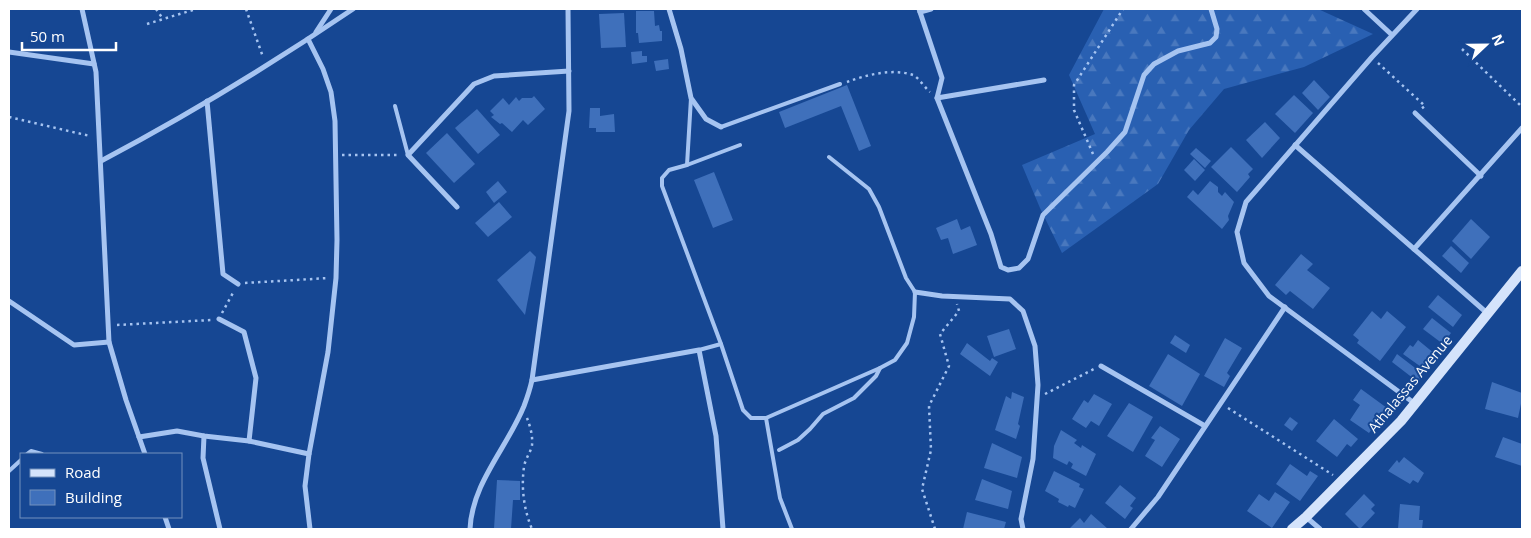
<svg xmlns="http://www.w3.org/2000/svg" width="1531" height="538" viewBox="0 0 1531 538" font-family="'Open Sans',sans-serif">
  <defs>
    <pattern id="forest-firs" width="22" height="20" patternUnits="userSpaceOnUse" patternTransform="scale(1.25)"><rect width="22" height="20" fill="#2960b2"/><path d="M5 1l3.5 6h-7zM16 11l3.5 6h-7z" fill="#4978be"/></pattern>
  </defs>
  <rect width="100%" height="100%" fill="#164793"/>
  <polygon fill="url(#forest-firs)" points="1104,9 1318,9 1373,34 1304,67 1224,89 1189,130 1158,184 1062,253 1040,208 1022,165 1095,134 1069,75"/>
  <g fill="#3f70bb">
    <polygon points="636,11 654,11 655,26 659,25 660,31 662,31 662,41 639,43 638,33 636,33"/>
    <polygon points="624,13 626,47 601,48 599,14"/>
    <polygon points="642,51 642,56 647,56 647,62 632,64 631,52"/>
    <polygon points="668,59 669,69 656,71 654,61"/>
    <polygon points="1314,80 1330,97 1318,110 1302,93"/>
    <polygon points="847,85 871,146 859,151 841,106 785,128 779,112"/>
    <polygon points="1294,95 1313,113 1295,133 1275,114"/>
    <polygon points="534,96 545,109 528,125 523,120 512,132 502,123 500,124 491,117 494,115 490,111 503,98 509,105 516,97 519,101 522,98 532,98"/>
    <polygon points="590,108 600,108 600,116 614,114 615,132 596,132 596,128 589,128"/>
    <polygon points="477,109 500,135 478,154 455,128"/>
    <polygon points="1265,122 1280,138 1262,158 1246,140"/>
    <polygon points="447,133 475,164 454,183 426,153"/>
    <polygon points="1231,147 1253,169 1248,174 1250,177 1237,192 1211,167"/>
    <polygon points="1196,148 1211,161 1205,168 1190,154"/>
    <polygon points="1194,159 1205,170 1195,181 1184,170"/>
    <polygon points="714,172 733,220 713,228 694,180"/>
    <polygon points="498,181 507,192 494,203 486,192"/>
    <polygon points="1210,181 1218,187 1218,192 1222,196 1225,192 1234,202 1228,216 1229,220 1222,229 1187,197 1193,190 1198,195"/>
    <polygon points="499,202 512,217 488,237 475,223"/>
    <polygon points="957,219 961,230 970,226 977,245 953,254 948,238 941,240 936,228"/>
    <polygon points="1471,219 1490,237 1471,259 1452,241"/>
    <polygon points="1451,246 1469,263 1461,273 1442,256"/>
    <polygon points="530,251 536,257 525,315 497,280"/>
    <polygon points="1301,254 1313,264 1307,270 1330,288 1313,309 1290,291 1286,295 1275,285"/>
    <polygon points="1438,295 1462,315 1453,327 1428,307"/>
    <polygon points="1372,311 1381,319 1387,311 1406,327 1380,361 1357,343 1359,340 1353,335"/>
    <polygon points="1432,318 1451,333 1443,344 1423,329"/>
    <polygon points="1009,329 1016,349 994,357 987,336"/>
    <polygon points="1175,335 1190,345 1186,353 1170,343"/>
    <polygon points="1225,338 1242,348 1227,373 1230,376 1224,387 1204,376"/>
    <polygon points="1418,340 1435,354 1424,369 1403,354 1410,345 1413,347"/>
    <polygon points="967,343 990,361 992,358 998,362 990,376 960,354"/>
    <polygon points="1168,354 1200,374 1182,406 1149,386"/>
    <polygon points="1397,354 1423,374 1418,382 1392,362"/>
    <polygon points="1492,382 1522,393 1522,399 1518,418 1485,409"/>
    <polygon points="1361,389 1387,408 1369,433 1350,420 1360,405 1353,400"/>
    <polygon points="1012,392 1024,397 1018,424 1020,426 1016,439 995,430 1006,396 1011,399"/>
    <polygon points="1094,394 1112,404 1099,426 1091,421 1086,428 1072,419 1084,400 1088,403"/>
    <polygon points="1129,403 1153,417 1133,452 1107,436"/>
    <polygon points="1290,417 1298,423 1292,431 1284,425"/>
    <polygon points="1334,419 1358,439 1351,447 1347,444 1337,457 1316,441"/>
    <polygon points="1160,426 1180,439 1162,467 1145,456 1155,440 1151,438"/>
    <polygon points="1061,430 1077,440 1074,443 1081,448 1082,445 1096,454 1086,476 1071,468 1073,464 1069,461 1067,465 1053,458 1054,446"/>
    <polygon points="1503,437 1522,444 1522,466 1495,457"/>
    <polygon points="992,443 1022,457 1017,478 984,468"/>
    <polygon points="1404,457 1424,473 1418,483 1413,480 1410,484 1388,471 1397,460 1399,463"/>
    <polygon points="1290,464 1307,476 1310,471 1318,476 1300,501 1276,484"/>
    <polygon points="1054,471 1080,484 1079,487 1084,489 1075,508 1069,505 1068,507 1058,502 1059,499 1045,491"/>
    <polygon points="982,479 1012,491 1008,509 975,500"/>
    <polygon points="497,480 520,481 520,500 513,500 511,529 494,529"/>
    <polygon points="1120,485 1136,498 1130,506 1133,508 1125,519 1105,503"/>
    <polygon points="1275,492 1290,502 1272,528 1247,511 1259,494 1269,501"/>
    <polygon points="1364,494 1375,505 1371,509 1375,513 1360,529 1345,514"/>
    <polygon points="1400,504 1420,506 1419,520 1423,520 1422,529 1398,529"/>
    <polygon points="967,512 1006,522 1004,529 963,529"/>
    <polygon points="1091,514 1108,529 1069,529 1080,518 1084,523"/>
  </g>
  <g fill="none" stroke-linecap="round" stroke-linejoin="round">
    <g stroke="#a6c4f1" stroke-width="2.5" stroke-dasharray="2.5 4" stroke-linecap="butt">
      <polyline points="156,9 163,19"/>
      <polyline points="246,9 263,57"/>
      <polyline points="147,24 196,9"/>
      <polyline points="1462,49 1522,107"/>
      <polyline points="1378,63 1425,106 1421,109"/>
      <path d="M847 82C866 75 892 68 913 75 919 78 925 88 930 92"/>
      <polyline points="9,117 90,136"/>
      <polyline points="1093,154 1074,110 1074,85 1123,9"/>
      <polyline points="342,155 399,155"/>
      <polyline points="245,283 329,278"/>
      <polyline points="222,313 234,291"/>
      <polyline points="117,325 211,320"/>
      <polyline points="1045,394 1094,369"/>
      <polyline points="1228,408 1333,475"/>
      <path d="M527 418C530 426 533 436 532 445 531 452 525 459 524 467 521 488 524 510 532 529"/>
      <polyline points="935,529 922,489 931,450 929,406 949,366 940,334 959,311 957,304"/>
    </g>
    <g stroke="#a6c4f1" stroke-width="4">
      <polyline points="395,106 408,155"/>
      <polyline points="721,127 840,84"/>
      <polyline points="740,145 687,165 669,170 662,178 662,186 721,344 743,410 751,418 766,418 880,368 895,360 907,343 914,317 915,292 906,278 879,207 869,189 829,157"/>
      <polyline points="687,165 691,98"/>
      <polyline points="699,350 721,344"/>
      <polyline points="766,418 780,498 792,529"/>
      <polyline points="779,450 798,440 810,429 823,414 854,398 876,376 880,368"/>
      <polyline points="27,454 31,451 42,454"/>
      <polyline points="9,471 21,460"/>
    </g>
    <g stroke="#a6c4f1" stroke-width="5">
      <polyline points="82,9 96,72 109,342 126,400 145,454"/>
      <polyline points="669,9 681,49 691,98 706,119 721,127"/>
      <polyline points="919,9 942,78 937,98 991,234 1001,267 1008,270 1019,268 1028,259 1043,215 1107,152 1125,132 1144,75 1154,64 1178,51 1210,43 1216,37 1217,29 1211,9"/>
      <polyline points="1364,9 1392,35"/>
      <polyline points="920,12 931,9"/>
      <polyline points="316,32 331,9"/>
      <polyline points="308,39 323,69 331,92 335,121 337,240 336,278 328,352 309,454 305,486 310,529"/>
      <polyline points="9,52 94,64"/>
      <polyline points="937,98 1044,80"/>
      <polyline points="207,101 223,274 238,284"/>
      <polyline points="1415,113 1481,176"/>
      <polyline points="1295,145 1414,249"/>
      <path d="M101 161C188 115 272 64 353 9"/>
      <polyline points="457,207 408,155 474,84 494,76 569,71"/>
      <polyline points="915,292 942,296 1010,299 1023,311 1035,346 1038,385 1033,459 1021,519 1023,529"/>
      <polyline points="9,301 74,345 109,342"/>
      <polyline points="1487,313 1414,249 1522,128"/>
      <polyline points="219,319 244,332 256,378 249,441"/>
      <polyline points="1101,366 1205,426"/>
      <polyline points="532,380 699,350 716,436 723,529"/>
      <polyline points="1414,403 1269,296 1244,263 1237,232 1246,202 1372,57 1417,9"/>
      <polyline points="204,436 203,458 220,529"/>
      <polyline points="139,437 177,431 204,436 249,441 309,454"/>
      <polyline points="165,517 169,529"/>
      <polyline points="1306,517 1320,529"/>
      <path d="M470 529C472 483 507 448 524 406 527 398 530 389 532 380L569 111 568 9"/>
      <polyline points="1131,529 1158,497 1285,307"/>
    </g>
    <polyline stroke="#d4e3fb" stroke-width="10" points="1292,529 1306,517 1401,421 1522,271"/>
  </g>
  <g text-anchor="middle" stroke-width="4" stroke-linejoin="round" paint-order="stroke">
    <g font-size="14" fill="#fff" stroke="#164793">
      <text transform="translate(1410 384) rotate(-50)" y="5">Athalassas Avenue</text>
    </g>
  </g>
  <rect width="1531" height="538" fill="none" stroke="#ffffff" stroke-width="20"/>
  <rect x="20" y="453" width="162" height="65" fill="#164793" stroke="#7391be"/>
  <rect x="30" y="469" width="25" height="8" fill="#d4e3fb" stroke="#7391be"/>
  <text x="65" y="478" font-size="15" fill="#ffffff">Road</text>
  <rect x="30" y="490" width="25" height="15" fill="#3f70bb" stroke="#7391be"/>
  <text x="65" y="503" font-size="15" fill="#ffffff">Building</text>
  <g transform="translate(1486 45) rotate(68)" stroke="#164793" stroke-width="4" paint-order="stroke">
  <path d="M0-4L9 19L0 12L-9 19Z" fill="#ffffff"/>
  <text y="-8" font-size="14" font-weight="bold" text-anchor="middle" fill="#ffffff">N</text>
  </g>
  <path d="M22 42v8h94v-8" fill="none" stroke="#ffffff" stroke-width="2.5"/>
  <text x="30" y="42" font-size="15" fill="#ffffff" stroke="#164793" stroke-width="4" paint-order="stroke">50 m</text>
</svg>
